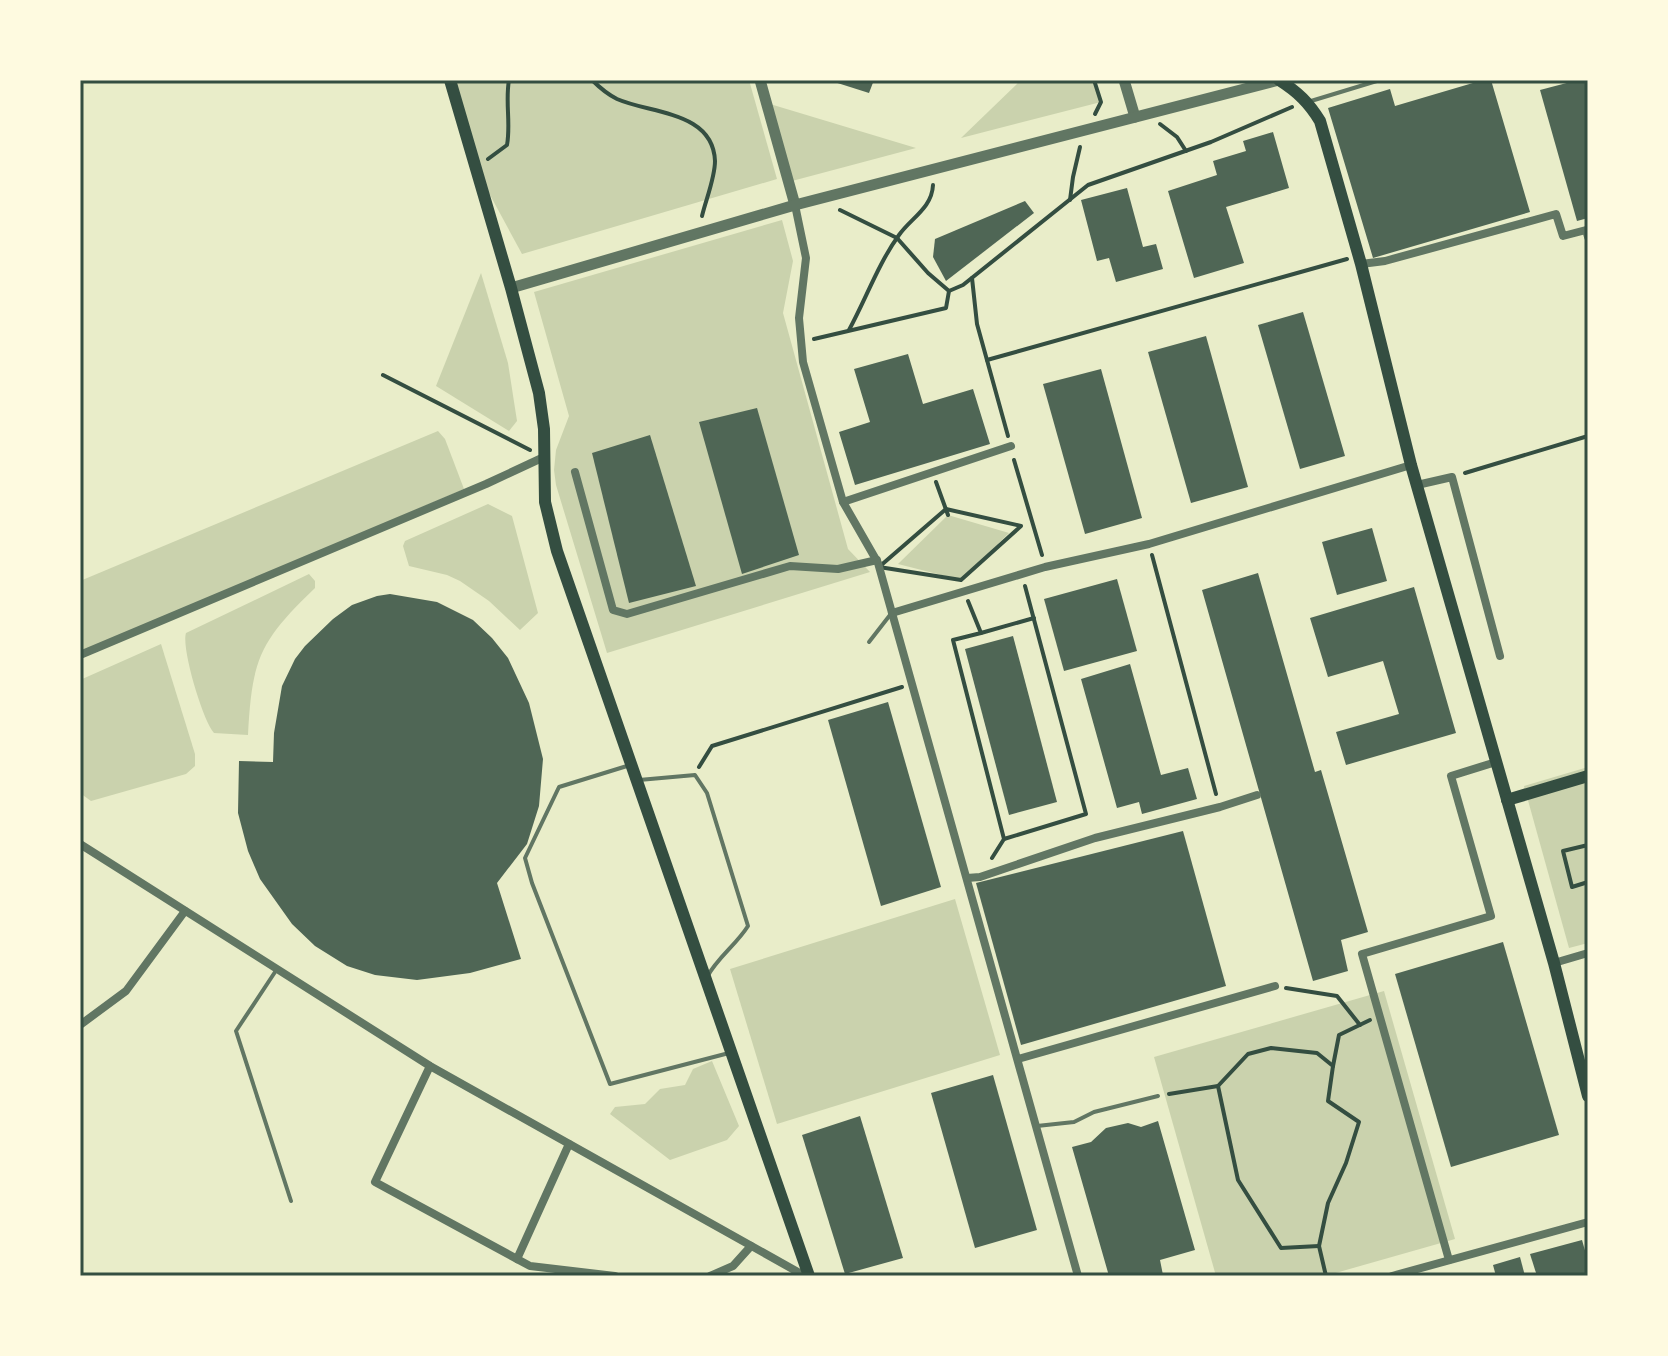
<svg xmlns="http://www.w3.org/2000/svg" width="1668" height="1356" viewBox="0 0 1668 1356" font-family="Commissioner,sans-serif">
  <rect width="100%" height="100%" fill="#e9edc9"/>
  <g fill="#cad2ad">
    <polygon points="451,80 749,80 777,179 522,254 477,171"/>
    <polygon points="1021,80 1094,80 1101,102 961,138"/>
    <polygon points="770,104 916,148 792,181"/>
    <polygon points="782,220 793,261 783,313 848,549 870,572 607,653 556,485 554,470 556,450 569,416 534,292"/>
    <polygon points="481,273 508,363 517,421 509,431 436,386"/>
    <polygon points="438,431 445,439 464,489 80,654 80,581"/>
    <polygon points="488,504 512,516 538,613 520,630 489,601 460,581 447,575 409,566 403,546 405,541"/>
    <polygon points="948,515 1009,533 961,580 898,564"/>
    <path d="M309 574 315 581V588C260 641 252 658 248 735L214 733C203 721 181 648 186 633Z"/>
    <polygon points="161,644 195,754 195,766 186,774 91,801 80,793 80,680"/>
    <polygon points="1588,767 1588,943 1569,948 1524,786"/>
    <polygon points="955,899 1000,1055 777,1124 730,969"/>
    <polygon points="1384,991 1455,1239 1325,1276 1216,1276 1154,1057"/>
    <polygon points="712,1061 739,1126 727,1140 670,1160 610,1114 615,1107 645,1104 660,1089 685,1085 693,1069"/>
  </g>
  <g fill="#4f6655">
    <polygon points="828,80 874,80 869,93"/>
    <polygon points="1483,80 1491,80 1530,212 1373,258 1328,108 1390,89 1395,106"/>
    <polygon points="1578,80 1588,80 1588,218 1577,221 1540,90"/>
    <polygon points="1273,132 1289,188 1226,207 1244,263 1194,278 1168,191 1217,175 1213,161 1246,151 1243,141"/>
    <polygon points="1127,188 1143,247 1156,244 1163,269 1116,282 1109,258 1097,261 1081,200"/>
    <polygon points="1025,201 1034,213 946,281 933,257 935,239"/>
    <polygon points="1303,312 1345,456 1300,469 1258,325"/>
    <polygon points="1206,336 1248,487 1191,503 1148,352"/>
    <polygon points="908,354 923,404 973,389 990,444 855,485 839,432 870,422 854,369"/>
    <polygon points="1101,369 1142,518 1085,534 1043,384"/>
    <polygon points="757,408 799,555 742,574 699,422"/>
    <polygon points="650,435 696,586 629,603 592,453"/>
    <polygon points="1372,528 1387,581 1337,595 1322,542"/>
    <polygon points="1258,573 1315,772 1321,770 1368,932 1341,940 1348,971 1313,981 1202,590"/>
    <polygon points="1117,579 1137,651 1064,671 1044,599"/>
    <polygon points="1414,587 1456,733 1346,765 1336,732 1399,714 1383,661 1328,677 1310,618"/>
    <polygon points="390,594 437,602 473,620 492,638 508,658 529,703 543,759 539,806 527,844 497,883 521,959 470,973 417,980 375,975 347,966 315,946 292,924 260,879 248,851 238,813 239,761 273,762 274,733 282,686 295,659 305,646 333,619 352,605 377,596"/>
    <polygon points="1013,636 1057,802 1009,815 965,649"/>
    <polygon points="1130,664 1161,775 1188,768 1197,799 1142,814 1139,802 1117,808 1081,679"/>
    <polygon points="888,702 941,887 881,906 828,720"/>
    <polygon points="1183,831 1226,986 1021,1045 976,883"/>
    <polygon points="1503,942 1559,1135 1451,1167 1395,974"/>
    <polygon points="993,1075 1037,1230 975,1248 931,1093"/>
    <polygon points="860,1116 903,1258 845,1274 802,1135"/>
    <polygon points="1158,1121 1195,1250 1160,1260 1163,1275 1109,1276 1072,1147 1091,1142 1106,1128 1128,1123 1141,1127"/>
    <polygon points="1582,1240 1588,1261 1588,1276 1537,1276 1530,1254"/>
    <polygon points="1520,1257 1525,1276 1496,1276 1493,1265"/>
  </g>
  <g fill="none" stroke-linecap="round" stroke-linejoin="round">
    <g stroke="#344e41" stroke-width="4">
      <path d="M592 80C600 88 607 94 617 99 651 114 713 111 715 161 715 178 706 199 702 216"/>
      <polyline points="1094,80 1101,102 1095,114"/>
      <polyline points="1160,124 1177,137 1186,151"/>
      <path d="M488 159 507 145C511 123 505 102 509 80"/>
      <polyline points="1070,200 1073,177 1080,147"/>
      <polyline points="840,210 897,238 928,273 949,291"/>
      <polyline points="972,278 977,324 1008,436"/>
      <path d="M849 330C866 299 878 264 899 235 911 218 932 208 933 185"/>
      <polyline points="814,339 946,308 949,291 963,285 1088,185 1211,142 1292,107"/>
      <polyline points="987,360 1347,259"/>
      <polyline points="383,375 530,450"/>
      <polyline points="1014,460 1042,555"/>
      <polyline points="1465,473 1588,436"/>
      <polyline points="936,482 948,515"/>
      <polygon points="946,509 1021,526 961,580 879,567"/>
      <polyline points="1152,555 1216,794"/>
      <polyline points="968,601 981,633 953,640 1004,839 992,858"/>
      <polyline points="981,633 1034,618"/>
      <polyline points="699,767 712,746 902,687"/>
      <polyline points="1004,839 1086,814 1025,586"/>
      <polyline points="1588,845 1563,851 1572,887 1588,882"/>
      <polyline points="1286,988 1337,996 1360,1025"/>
      <polyline points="1333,1066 1339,1035 1370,1020"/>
      <polyline points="1218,1086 1238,1180 1281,1248 1319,1246"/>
      <polyline points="1169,1094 1218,1086 1248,1054 1271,1048 1317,1053 1333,1066 1328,1101 1359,1122 1346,1163 1328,1203 1319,1246 1326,1276"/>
    </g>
    <g stroke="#617663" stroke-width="4">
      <polyline points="1311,101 1380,80"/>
      <polyline points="869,642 890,615"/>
      <polyline points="627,766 559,787 525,858 532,883 610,1084 729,1053"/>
      <path d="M639 780 695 775 707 793 748 926C736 945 718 957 707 977"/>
      <polyline points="277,969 236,1031 291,1201"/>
      <polyline points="1037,1126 1074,1122 1094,1112 1158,1096"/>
    </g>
    <g stroke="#617663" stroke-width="8">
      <polyline points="795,205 806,258 799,318 803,362 843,502 878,563 1078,1276"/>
      <polyline points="1361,264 1385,261 1556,214 1563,236 1586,230 1588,237"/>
      <polyline points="575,472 613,610 627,614 790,566 838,569 877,560"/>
      <polyline points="1417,485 1452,477 1500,656"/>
      <polyline points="843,502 1011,446"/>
      <polyline points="892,613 1045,567 1149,544 1411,465"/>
      <polyline points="80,655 486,484 544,457"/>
      <polyline points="80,844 430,1066 805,1276"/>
      <polyline points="967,878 980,877 1095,838 1220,807 1257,795"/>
      <polyline points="1554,963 1588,953"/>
      <polyline points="80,1025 126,991 185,911"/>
      <polyline points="1018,1059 1275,986"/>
      <polyline points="430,1066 375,1182 530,1266 615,1276"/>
      <polyline points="517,1259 569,1144"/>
      <polyline points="1449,1260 1362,954 1491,916 1451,776 1496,762"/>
      <polyline points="710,1276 733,1266 751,1246"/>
      <polyline points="1392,1276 1588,1222"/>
    </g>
    <g stroke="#617663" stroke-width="11">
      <polyline points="760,80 795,205"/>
      <polyline points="1124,80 1135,117"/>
      <polyline points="511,288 795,205 1279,80"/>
    </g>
    <g stroke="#344e41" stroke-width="12">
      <polyline points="450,80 511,288 539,393 544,429 545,502 557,551 809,1276"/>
      <path d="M1279 80C1298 92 1309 103 1320 121L1361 264 1411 465 1554 963 1588 1096"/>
      <polyline points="1507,800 1588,776"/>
    </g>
  </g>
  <rect width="1668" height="1356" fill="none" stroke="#fefae0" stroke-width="164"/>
  <rect x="82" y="82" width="1504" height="1192" fill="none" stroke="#344e41" stroke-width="3"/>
</svg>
